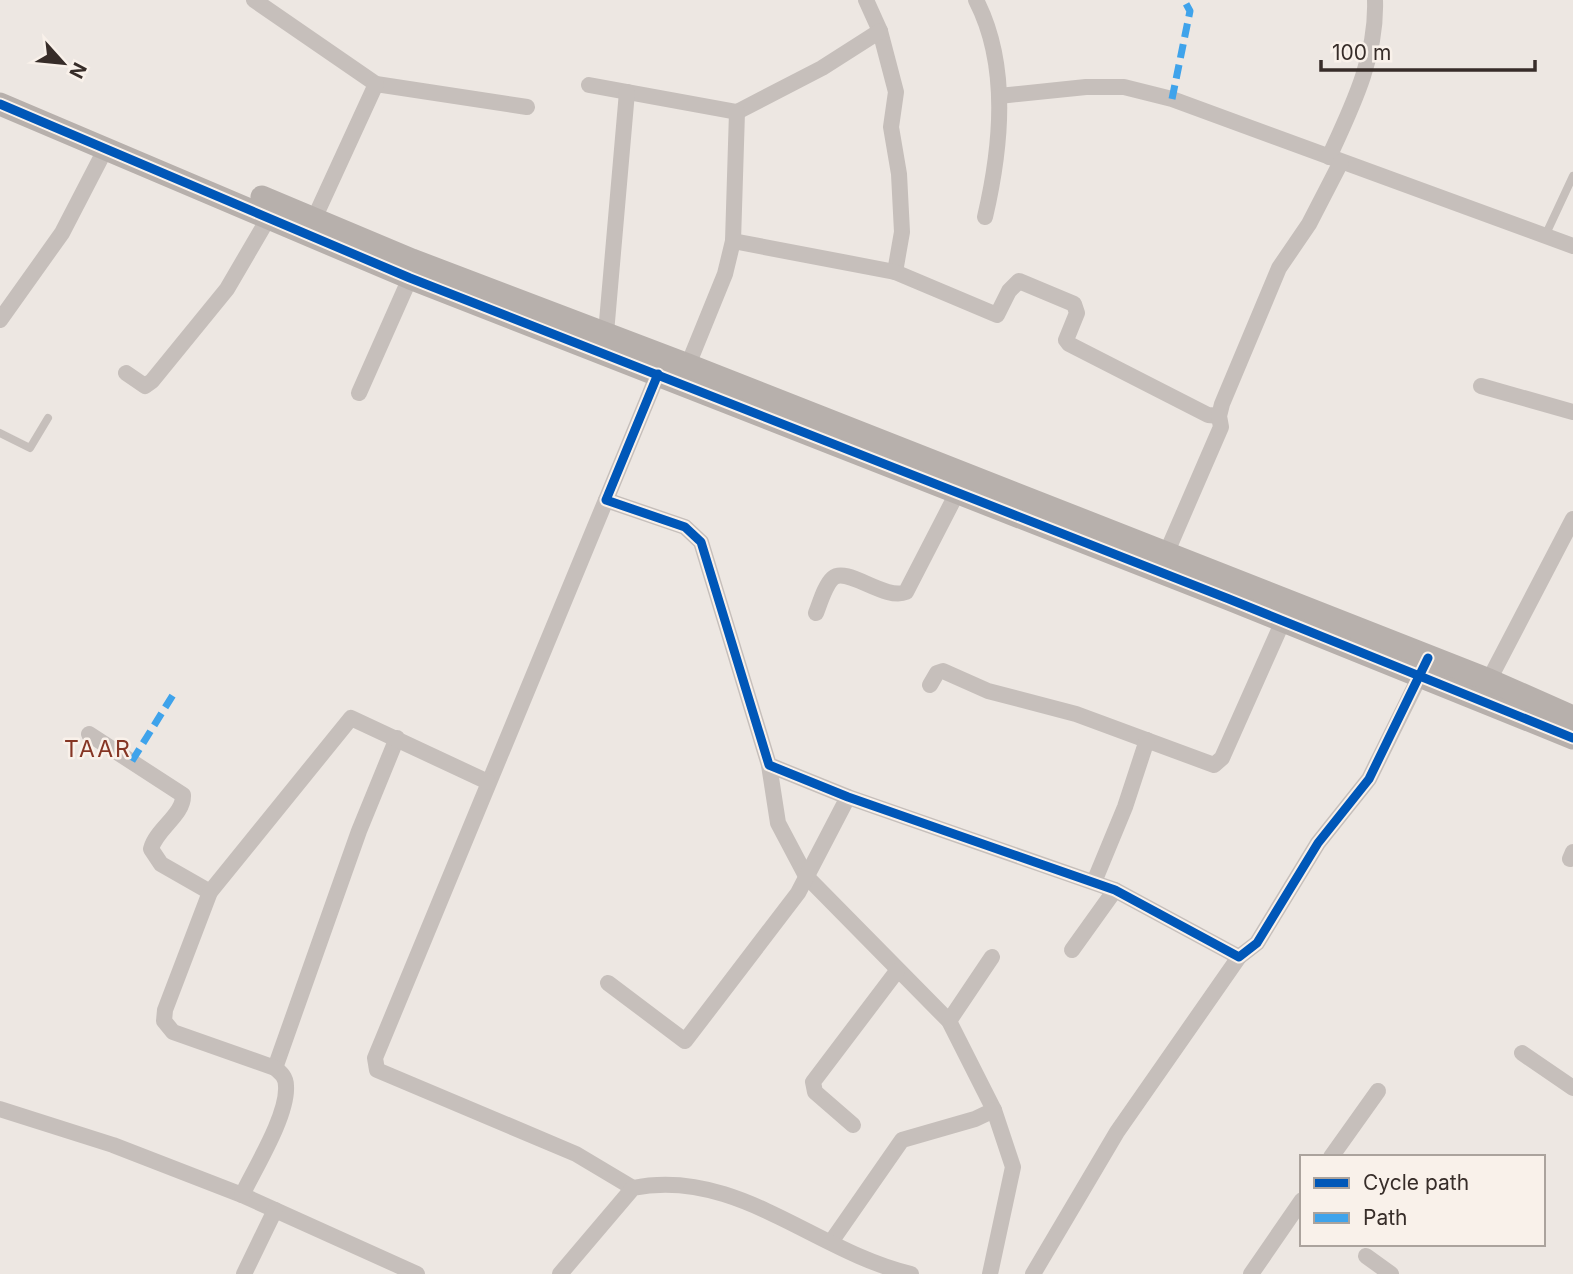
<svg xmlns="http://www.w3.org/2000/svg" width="1573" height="1274" viewBox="0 0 1573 1274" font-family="Inter,sans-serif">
  <rect width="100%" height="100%" fill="#ede7e2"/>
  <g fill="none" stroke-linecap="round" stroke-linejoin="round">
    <g stroke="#c6bfbb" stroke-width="8">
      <polyline points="1545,236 1573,176"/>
      <polyline points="0,433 30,448 48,418"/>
    </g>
    <g stroke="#c6bfbb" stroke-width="16">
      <polyline points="254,0 376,84 527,107"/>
      <polyline points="866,0 880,31 896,92 891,127 899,174 902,232 895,272"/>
      <path d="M976 0C1010 66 1001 148 985 217"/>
      <polyline points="589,85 737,112 822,68 880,31"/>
      <polyline points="999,96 1086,87 1124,87 1172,99 1573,246"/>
      <path d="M1329 157C1352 107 1377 57 1375 0"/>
      <polyline points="314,219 376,84"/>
      <polyline points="733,241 895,272 997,315 1009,291 1019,281 1074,304 1077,313 1066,340 1069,344 1208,415 1219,416"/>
      <polyline points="0,320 62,233 106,148"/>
      <polyline points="606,333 627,92"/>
      <polyline points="688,365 725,274 733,241 737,112"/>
      <polyline points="126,373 145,386 152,381 227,289 269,217"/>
      <polyline points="658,374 606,500 685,527 701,542 769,765 848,797 1115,890 1239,957 1257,943 1318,843 1369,779 1423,670"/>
      <polyline points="1481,386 1573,412"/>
      <polyline points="359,393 410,278"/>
      <polyline points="606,500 375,1058 377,1070 576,1154 633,1188"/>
      <polyline points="1166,554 1221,427 1219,416 1222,404 1279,268 1309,224 1341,162"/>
      <path d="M816 613C820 603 825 585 833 578 847 566 885 601 906 592L957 493"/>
      <polyline points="1489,680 1573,519"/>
      <polyline points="930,685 937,673 943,671 988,691 1076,714 1214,765 1222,758 1283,621"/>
      <path d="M89 734 183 795C184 815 156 829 151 849L161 864 210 892"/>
      <polyline points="769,765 778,823 806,876 949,1021 994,1110 975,1119 902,1140 831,1242"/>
      <polyline points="1570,859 1573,852"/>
      <polyline points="1094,882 1125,807 1147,740"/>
      <polyline points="1072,950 1115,890"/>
      <polyline points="608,983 685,1041 798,893 848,797"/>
      <polyline points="949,1021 992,957"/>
      <polyline points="1522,1053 1573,1088"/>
      <polyline points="275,1068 359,831 397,738"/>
      <polyline points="0,1109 113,1145 242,1195 417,1274"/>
      <polyline points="853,1125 815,1092 813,1082 897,971"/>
      <polyline points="1331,1157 1378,1091"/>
      <path d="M242 1195C255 1168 288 1115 286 1086 286 1077 281 1073 275 1068L173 1032 164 1021 165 1010 210 892 351 718 488 782"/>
      <polyline points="1366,1256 1391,1274"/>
      <polyline points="244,1274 275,1210"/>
      <path d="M560 1274 633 1188C736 1167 816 1252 911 1274"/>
      <polyline points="990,1274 1013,1167 994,1110"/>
      <polyline points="1033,1274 1117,1132 1239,957"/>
      <polyline points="1251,1274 1302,1200"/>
    </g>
    <g stroke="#b7b0ac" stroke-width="23">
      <polyline points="0,104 410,278 1229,599 1573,738"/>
      <polyline points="262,197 412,260 688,365 1489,680 1573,717"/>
    </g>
    <g stroke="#3fa3eb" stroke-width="7" stroke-dasharray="14 7" stroke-linecap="butt">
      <polyline points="1172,99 1190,11 1184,0"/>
      <polyline points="132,761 176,690"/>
    </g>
    <g stroke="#f9f1ea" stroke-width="13">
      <g id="cycleway">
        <polyline points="0,104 410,278 1229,599 1573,738"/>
        <polyline points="658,374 606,500 685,527 701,542 769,765 848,797 1115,890 1239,957 1257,943 1318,843 1369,779 1428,658"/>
      </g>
    </g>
    <use href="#cycleway" stroke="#0057b8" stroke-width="9"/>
  </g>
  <g text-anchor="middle" stroke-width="5" stroke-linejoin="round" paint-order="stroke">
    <g font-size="23" letter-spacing="2" fill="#853524" stroke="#f9f1ea">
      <text x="98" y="757">TAAR</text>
    </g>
  </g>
  <rect x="1300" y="1155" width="245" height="91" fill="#f9f1ea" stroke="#aba39d" stroke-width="2"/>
  <rect x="1314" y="1178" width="35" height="10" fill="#0057b8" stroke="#aba39d" stroke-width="2"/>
  <text x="1363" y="1190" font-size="21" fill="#372d29">Cycle path</text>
  <rect x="1314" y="1213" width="35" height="10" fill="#3fa3eb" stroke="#aba39d" stroke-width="2"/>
  <text x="1363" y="1225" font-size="21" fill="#372d29">Path</text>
  <g transform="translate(63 63) rotate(117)" stroke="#f9f1ea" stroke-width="5" paint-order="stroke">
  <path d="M0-5L12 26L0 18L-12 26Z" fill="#372d29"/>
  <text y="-10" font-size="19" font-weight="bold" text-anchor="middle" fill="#372d29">N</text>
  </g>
  <path d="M1321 60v10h214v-10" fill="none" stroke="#372d29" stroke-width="3.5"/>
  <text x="1332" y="60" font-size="21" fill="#372d29" stroke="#f9f1ea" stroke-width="5" paint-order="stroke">100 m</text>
</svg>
